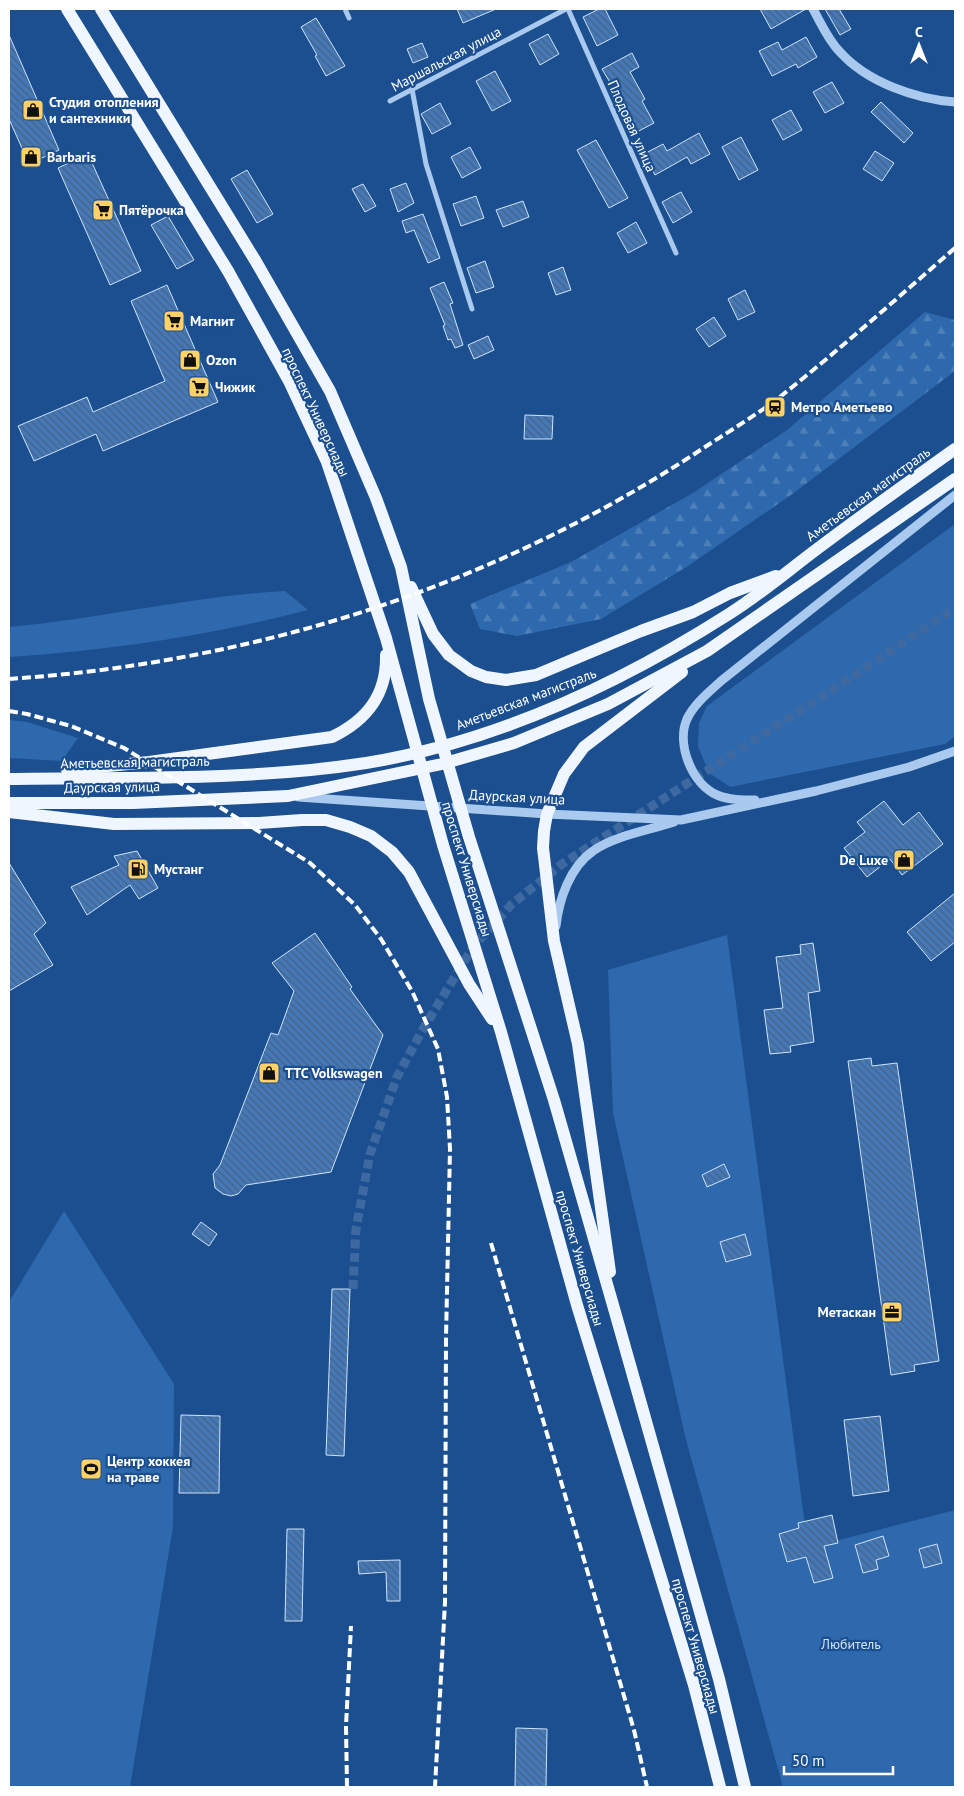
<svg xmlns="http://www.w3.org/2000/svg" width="964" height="1796" viewBox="0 0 964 1796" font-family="'PT Sans',sans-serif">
  <defs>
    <pattern id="forest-firs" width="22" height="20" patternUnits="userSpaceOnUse" patternTransform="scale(1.25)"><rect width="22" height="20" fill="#2e69ad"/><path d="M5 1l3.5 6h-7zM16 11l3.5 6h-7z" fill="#4d80b9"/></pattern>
    <pattern id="building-back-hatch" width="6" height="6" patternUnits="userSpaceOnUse" patternTransform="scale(1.25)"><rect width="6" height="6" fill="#4478b7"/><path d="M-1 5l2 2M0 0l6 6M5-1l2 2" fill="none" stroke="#486282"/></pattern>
  </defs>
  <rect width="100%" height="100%" fill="#1b4f8f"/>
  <g fill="#2e69ad">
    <polygon points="955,524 955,736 945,744 730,787 709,773 698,746 699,723 707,706"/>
    <path d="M285 591 308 610C207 636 112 650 9 657V627C101 619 192 596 285 591Z"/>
    <polygon points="9,720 27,722 78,738 62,761 9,758"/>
    <polygon points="727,935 808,1548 955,1510 955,1787 783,1787 686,1440 613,1113 608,970"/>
    <polygon points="64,1211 174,1384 173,1527 130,1787 9,1787 9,1302"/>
  </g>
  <polygon fill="url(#forest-firs)" points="925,312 955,320 955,371 791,495 688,566 601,619 517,636 480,629 470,604 571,562 693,493 787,430"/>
  <g fill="url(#building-back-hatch)" stroke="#cfe3fa">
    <polygon points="457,9 496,9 463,23"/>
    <polygon points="599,9 605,9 618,35 597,46 583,17"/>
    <polygon points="760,9 806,9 771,29"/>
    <polygon points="825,9 839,9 851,29 840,35"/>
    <polygon points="316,18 345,66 326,76 315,56 317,55 301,27"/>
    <polygon points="548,34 559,54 540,65 529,44"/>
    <polygon points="9,35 59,150 29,164 9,119"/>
    <polygon points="806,37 817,57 798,68 796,64 772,76 759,51 778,42 782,50"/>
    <polygon points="422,43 428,57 413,63 407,49"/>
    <polygon points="632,53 639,67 630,72 645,99 642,101 654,123 635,133 624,113 627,111 602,69"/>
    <polygon points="495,71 511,101 492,111 476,81"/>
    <polygon points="832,82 844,103 825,113 813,92"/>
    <polygon points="881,102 913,133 904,143 871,112"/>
    <polygon points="440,103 451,124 432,134 421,114"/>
    <polygon points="791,110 802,130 783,140 772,120"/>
    <polygon points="699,133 710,154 691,164 687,157 655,175 644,154 663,144 667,151"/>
    <polygon points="741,137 758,170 739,180 722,147"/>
    <polygon points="596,140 628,198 609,208 577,150"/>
    <polygon points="470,147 481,168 462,178 451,157"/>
    <polygon points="875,151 894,163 882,181 863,169"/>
    <polygon points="88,154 141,271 110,285 58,168"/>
    <polygon points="247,170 273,214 257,223 231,179"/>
    <polygon points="406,183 414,203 398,212 390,189"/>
    <polygon points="363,184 376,206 365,212 352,189"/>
    <polygon points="681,192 692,212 673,223 662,202"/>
    <polygon points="476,196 484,218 461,226 453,204"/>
    <polygon points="523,201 529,217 503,227 496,210"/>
    <polygon points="423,214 440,258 428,263 414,230 406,233 402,221"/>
    <polygon points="168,216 194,260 177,269 151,225"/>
    <polygon points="636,222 647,243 628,253 617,233"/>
    <polygon points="485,261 494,287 476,293 467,268"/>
    <polygon points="563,267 571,290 556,295 548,273"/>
    <polygon points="444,282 453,303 450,304 463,345 455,348 451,339 448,340 443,326 445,325 430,288"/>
    <polygon points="167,285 218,402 103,451 96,434 34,461 18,426 87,397 93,412 165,381 131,301"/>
    <polygon points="745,290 755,312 738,320 728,299"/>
    <polygon points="714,317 726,336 709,347 696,329"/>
    <polygon points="488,336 494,350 474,359 468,345"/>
    <polygon points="525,415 553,416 552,439 524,439"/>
    <polygon points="884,801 903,825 919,812 943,844 902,875 890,859 867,877 844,848 865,832 857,822"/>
    <polygon points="137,851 158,888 139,899 130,885 87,915 71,887 119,865 114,856"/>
    <polygon points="9,863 46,923 34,934 53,965 9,991"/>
    <polygon points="955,893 955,942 931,961 907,932"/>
    <polygon points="315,933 352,987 350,989 383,1035 331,1172 246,1185 238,1194 231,1196 223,1194 215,1188 213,1174 220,1165 271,1033 278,1035 294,991 272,963"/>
    <polygon points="813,943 820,991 808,993 814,1042 790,1046 791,1052 770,1054 764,1010 783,1008 776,957 801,954 800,945"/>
    <polygon points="871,1058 872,1066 897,1063 939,1361 914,1365 915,1371 891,1375 848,1061"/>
    <polygon points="724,1164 730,1177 707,1187 702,1175"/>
    <polygon points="201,1222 217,1234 209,1246 192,1234"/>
    <polygon points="745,1234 751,1255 726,1262 720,1242"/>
    <polygon points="332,1289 350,1289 344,1456 326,1455"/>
    <polygon points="181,1415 220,1416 219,1493 179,1493"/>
    <polygon points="880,1416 889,1491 853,1496 844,1420"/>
    <polygon points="832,1515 838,1543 824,1546 833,1578 814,1583 806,1557 787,1562 779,1534 799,1528 798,1523"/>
    <polygon points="287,1529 304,1529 302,1621 285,1621"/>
    <polygon points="883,1536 889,1556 876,1560 878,1569 863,1573 855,1545"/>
    <polygon points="937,1544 942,1563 924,1568 919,1549"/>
    <polygon points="400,1560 400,1601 387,1601 386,1572 359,1574 358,1561"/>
    <polygon points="516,1728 547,1729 546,1787 515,1787"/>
  </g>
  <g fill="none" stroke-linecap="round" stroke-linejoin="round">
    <polyline stroke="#3d69a0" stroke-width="9" stroke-dasharray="9 4.5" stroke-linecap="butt" points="353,1289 356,1229 370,1154 397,1077 423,1029 473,947 512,904 562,864 843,683 955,608"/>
    <g stroke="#a9c9ee" stroke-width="5">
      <polyline points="345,9 349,18"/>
      <polyline points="568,9 676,253"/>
      <polyline points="412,89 426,164 472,309"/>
      <polyline points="390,101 566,9"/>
    </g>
    <g stroke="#a9c9ee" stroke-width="9">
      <path d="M813 9C821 23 828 40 840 52 867 82 915 99 955 102"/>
      <polyline points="298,797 547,814 681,820 816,791 909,767 955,751"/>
      <path d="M755 800C743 800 729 800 717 795 692 784 676 744 687 719 694 704 709 692 721 681L955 495"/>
      <path d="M556 926C559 899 570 867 593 851 613 836 650 830 674 822"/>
    </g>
    <g stroke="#f0f6ff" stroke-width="12">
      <polyline points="67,9 228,271 289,381 327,462 386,638 443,845 501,1032 577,1305 694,1685 720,1787"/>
      <polyline points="101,9 255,260 330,391 376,498 401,567 429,699 469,837 554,1100 615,1312 719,1679 745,1787"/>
      <polyline points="411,587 433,634 449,655 471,671 486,677 506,680 536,675 641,631 693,612 730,593 776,576"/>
      <path d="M67 770 149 762 332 737C367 720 387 695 386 655"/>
      <path d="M9 779C128 777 249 781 366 763 496 742 619 684 729 614 761 594 790 569 821 546 865 513 910 481 955 449"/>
      <polyline points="9,803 133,803 288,796 442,764 514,743 608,704 707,651 955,479"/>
      <polyline points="9,812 114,824 259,823 302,820 326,820 350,827 371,836 392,852 409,872 469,984 492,1019"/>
      <polyline points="610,1272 578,1044 554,941 543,848 544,831 547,814 564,774 584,747 682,672"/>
    </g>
    <g stroke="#fff" stroke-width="4" stroke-dasharray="9 4" stroke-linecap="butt">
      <path d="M9 679C258 662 496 586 705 447 728 432 753 417 776 400 837 352 896 299 955 248"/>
      <polyline points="9,711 27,714 71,726 124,748 310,863 355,905 381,939 412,991 438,1049 447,1097 450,1149 446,1338 445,1602 435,1787"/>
      <polyline points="491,1243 634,1730 647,1787"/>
      <polyline points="347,1787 346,1726 351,1626"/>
    </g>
  </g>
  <defs>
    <g id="shop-square" transform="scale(1.125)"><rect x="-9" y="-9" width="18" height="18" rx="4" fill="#ffd166" stroke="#1b4f8f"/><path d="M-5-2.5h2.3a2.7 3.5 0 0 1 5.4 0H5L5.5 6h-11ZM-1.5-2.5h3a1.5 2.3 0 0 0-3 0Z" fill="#111"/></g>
    <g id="supermarket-square" transform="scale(1.125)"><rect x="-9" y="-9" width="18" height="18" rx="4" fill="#ffd166" stroke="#1b4f8f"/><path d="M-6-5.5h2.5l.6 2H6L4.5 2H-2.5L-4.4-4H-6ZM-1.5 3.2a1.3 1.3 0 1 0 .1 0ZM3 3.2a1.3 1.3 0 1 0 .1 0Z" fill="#111"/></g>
    <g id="station-square" transform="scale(1.125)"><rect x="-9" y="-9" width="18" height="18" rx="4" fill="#ffd166" stroke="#1b4f8f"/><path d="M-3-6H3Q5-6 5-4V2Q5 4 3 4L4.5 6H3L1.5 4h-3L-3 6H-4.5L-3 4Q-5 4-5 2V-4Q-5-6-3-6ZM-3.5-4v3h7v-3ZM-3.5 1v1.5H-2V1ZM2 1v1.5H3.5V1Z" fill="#111"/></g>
    <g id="fuel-square" transform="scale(1.125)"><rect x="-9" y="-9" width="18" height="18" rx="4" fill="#ffd166" stroke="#1b4f8f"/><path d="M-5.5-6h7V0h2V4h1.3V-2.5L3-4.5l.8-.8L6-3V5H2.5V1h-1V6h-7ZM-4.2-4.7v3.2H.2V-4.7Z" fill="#111"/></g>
    <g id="office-square" transform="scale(1.125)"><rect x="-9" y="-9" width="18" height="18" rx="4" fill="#ffd166" stroke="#1b4f8f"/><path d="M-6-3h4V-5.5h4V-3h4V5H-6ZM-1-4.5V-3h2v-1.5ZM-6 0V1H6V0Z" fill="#111"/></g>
    <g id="stadium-square" transform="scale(1.125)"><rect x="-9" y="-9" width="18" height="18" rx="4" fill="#ffd166" stroke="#1b4f8f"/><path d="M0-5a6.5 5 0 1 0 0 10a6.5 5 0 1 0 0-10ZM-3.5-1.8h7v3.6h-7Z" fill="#111"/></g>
  </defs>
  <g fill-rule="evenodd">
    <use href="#shop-square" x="33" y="110"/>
    <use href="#shop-square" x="31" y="157"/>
    <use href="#supermarket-square" x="103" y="210"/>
    <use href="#supermarket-square" x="174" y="321"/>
    <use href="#shop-square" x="190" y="360"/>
    <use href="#supermarket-square" x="199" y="387"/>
    <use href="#station-square" x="775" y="407"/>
    <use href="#shop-square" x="904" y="860"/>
    <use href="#fuel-square" x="138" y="869"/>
    <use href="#shop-square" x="269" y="1073"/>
    <use href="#office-square" x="892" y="1312"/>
    <use href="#stadium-square" x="91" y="1469"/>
  </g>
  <g text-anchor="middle" stroke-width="4.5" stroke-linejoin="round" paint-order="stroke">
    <g font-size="14" fill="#fff" stroke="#1b4f8f">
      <text transform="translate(446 59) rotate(-28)" y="5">Маршальская улица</text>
      <text transform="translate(632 126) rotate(66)" y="5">Плодовая улица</text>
      <text transform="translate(316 412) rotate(65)" y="5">проспект Универсиады</text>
      <text transform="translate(868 494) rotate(-36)" y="5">Аметьевская магистраль</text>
      <text transform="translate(526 699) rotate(-21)" y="5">Аметьевская магистраль</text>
      <text transform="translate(135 762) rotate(-1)" y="5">Аметьевская магистраль</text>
      <text transform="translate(112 787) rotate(-1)" y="5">Даурская улица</text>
      <text transform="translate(517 797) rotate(3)" y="5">Даурская улица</text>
      <text transform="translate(467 869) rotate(73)" y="5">проспект Универсиады</text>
      <text transform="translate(580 1258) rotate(74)" y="5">проспект Универсиады</text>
      <text transform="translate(696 1646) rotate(74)" y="5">проспект Универсиады</text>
    </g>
    <g font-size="14" font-weight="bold" fill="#fff" stroke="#1b4f8f" text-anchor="start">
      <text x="49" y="107">Студия отопления<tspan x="49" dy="16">и сантехники</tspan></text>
      <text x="47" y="162">Barbaris</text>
      <text x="119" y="215">Пятёрочка</text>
      <text x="190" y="326">Магнит</text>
      <text x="206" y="365">Ozon</text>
      <text x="215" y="392">Чижик</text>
      <text x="791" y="412">Метро Аметьево</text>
      <text x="888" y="865" text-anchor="end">De Luxe</text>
      <text x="154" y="874">Мустанг</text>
      <text x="285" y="1078">ТТС Volkswagen</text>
      <text x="876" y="1317" text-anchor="end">Метаскан</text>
      <text x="107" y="1466">Центр хоккея<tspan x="107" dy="16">на траве</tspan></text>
    </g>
    <g font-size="14" fill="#cfe3fa" stroke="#1b4f8f">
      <text x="851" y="1649">Любитель</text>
    </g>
  </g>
  <rect width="964" height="1796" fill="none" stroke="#ffffff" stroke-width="20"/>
  <g transform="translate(919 45)" stroke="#1b4f8f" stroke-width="4" paint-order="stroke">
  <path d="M0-4L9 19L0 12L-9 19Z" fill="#ffffff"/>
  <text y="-8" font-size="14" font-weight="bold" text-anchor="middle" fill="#ffffff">С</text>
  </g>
  <path d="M784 1766v8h109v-8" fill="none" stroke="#ffffff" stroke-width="2.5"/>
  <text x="792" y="1766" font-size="15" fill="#ffffff" stroke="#1b4f8f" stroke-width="4" paint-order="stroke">50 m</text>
</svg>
